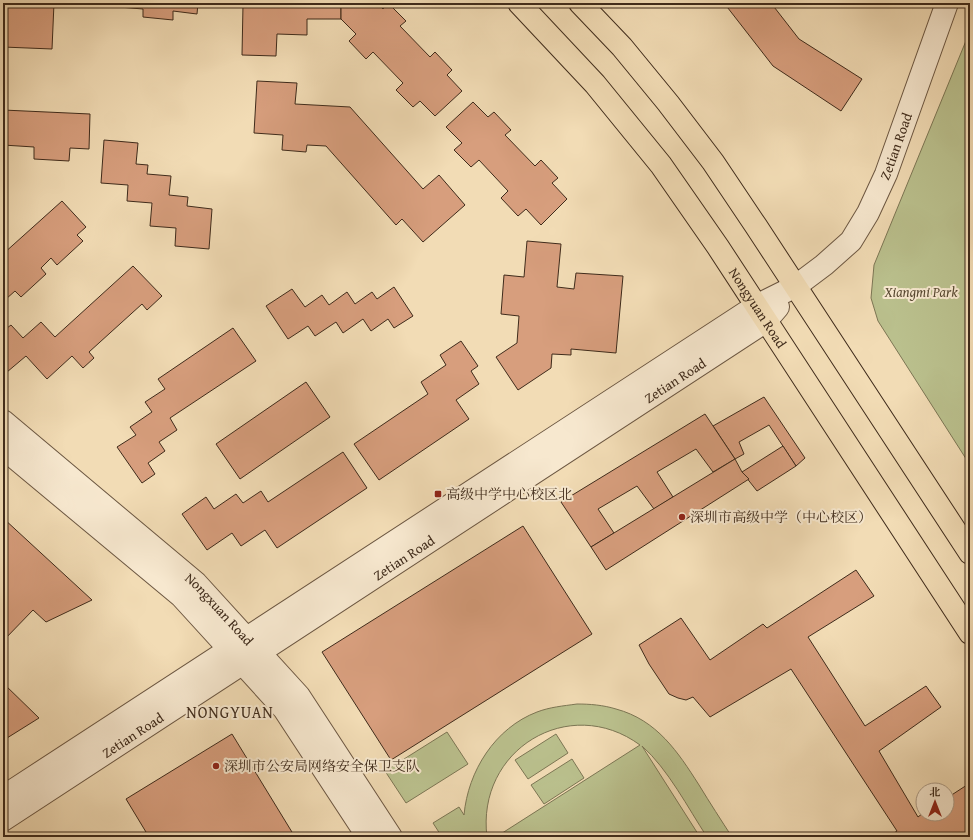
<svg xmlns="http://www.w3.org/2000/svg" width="973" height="840" viewBox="0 0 973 840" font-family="'Gentium Book Plus','Noto Serif SC',serif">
  <rect width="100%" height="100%" fill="#f2dcb5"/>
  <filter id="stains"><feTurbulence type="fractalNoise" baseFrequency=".005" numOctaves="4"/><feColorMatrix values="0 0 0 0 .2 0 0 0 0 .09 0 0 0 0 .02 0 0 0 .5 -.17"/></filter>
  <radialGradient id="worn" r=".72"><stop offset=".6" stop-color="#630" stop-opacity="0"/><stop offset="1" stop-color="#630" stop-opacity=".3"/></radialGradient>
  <g fill="#bac08d" stroke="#7c7654">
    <polygon points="970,31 970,465 878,321 871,298 874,265"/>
    <path d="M577 704C590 704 603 705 616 709 657 720 678 752 699 785 710 803 721 820 732 837H707C688 808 668 769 642 746L700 837H496L640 745C569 693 476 750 487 837H442L433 823 459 807 464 815C468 771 495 728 537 712 550 707 563 706 577 704Z"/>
    <polygon points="447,732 468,764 406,803 385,771"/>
    <polygon points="556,734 568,753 528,779 515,760"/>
    <polygon points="572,759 584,778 544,804 531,785"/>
  </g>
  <g fill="#d79e7d" stroke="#3f2b1b">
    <polygon points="3,3 54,3 52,49 3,47"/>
    <polygon points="119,3 198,3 197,14 173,11 173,20 143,17 143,9 119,7"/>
    <polygon points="273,3 341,3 341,19 307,19 307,35 277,34 276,56 242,55 243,5 272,6"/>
    <polygon points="341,3 377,3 383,9 388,3 406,21 400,26 430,57 435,52 452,70 447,75 462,91 435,116 420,101 413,107 396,90 403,83 373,52 366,59 349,41 356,34 341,19"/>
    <polygon points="724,3 771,3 799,39 862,79 841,111 773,66"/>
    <polygon points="257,81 297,83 295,104 350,107 423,189 439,175 465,205 423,242 402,219 396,225 326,146 307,145 306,152 282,150 283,135 254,133"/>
    <polygon points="473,102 488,117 494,112 511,130 505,135 535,166 541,160 558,178 552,183 567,199 541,225 526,209 518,216 501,198 508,191 479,160 471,167 454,150 462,143 446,127"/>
    <polygon points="3,110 90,114 89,149 70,148 69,161 34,159 34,147 3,145"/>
    <polygon points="104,140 138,143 136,164 148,165 147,174 171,176 169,195 188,197 187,206 212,209 209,249 175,246 176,228 150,226 152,203 127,201 128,185 101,183"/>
    <polygon points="62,201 86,227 77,235 83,241 57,265 51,258 41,268 46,274 21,297 15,291 6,299 3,296 3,254"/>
    <polygon points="527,241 561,244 557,287 574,289 576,273 623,276 616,353 571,349 571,355 552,354 551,368 518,390 496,357 517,343 519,316 501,314 504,275 524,277"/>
    <polygon points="133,266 162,296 147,310 142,304 89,352 94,358 83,368 72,356 47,379 26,356 7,372 3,367 3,331 11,325 23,338 41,322 55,337"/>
    <polygon points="394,287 413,316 394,328 388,319 371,331 363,319 343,333 336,322 315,336 308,326 288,339 266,306 292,289 305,307 322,295 329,305 347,292 355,304 372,292 377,299"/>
    <polygon points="233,328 256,361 170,418 177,430 159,442 165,451 148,463 155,474 142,483 117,447 136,435 130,427 152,412 145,402 165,389 158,379"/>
    <polygon points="461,341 478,366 471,371 479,384 456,400 469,419 379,480 354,444 428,394 421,382 446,365 440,355"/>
    <polygon points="306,382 330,417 240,479 216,444"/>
    <polygon points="764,397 805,458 796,466 769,425 739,442 744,454 735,459 713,426"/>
    <polygon points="705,414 735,459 713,472 696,449 657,472 673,497 654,509 637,486 598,509 614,533 591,547 561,502"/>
    <polygon points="783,446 796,466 757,491 742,472"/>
    <polygon points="343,452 367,488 277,548 265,530 241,546 232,533 207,550 182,514 206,497 214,509 236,494 243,503 261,491 268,502"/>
    <polygon points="735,459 742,472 749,479 606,570 591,547"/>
    <polygon points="3,518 92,600 46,622 33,610 3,641"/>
    <polygon points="523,526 592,634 391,760 322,652"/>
    <polygon points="856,570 874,596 808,637 865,726 926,686 941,707 879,751 918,817 923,813 947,814 947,798 970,783 970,837 888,837 897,831 791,669 710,717 693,697 686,700 678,698 669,694 649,664 639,645 681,618 710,660 763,624 767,628"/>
    <polygon points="3,683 39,718 7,738 3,734"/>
    <polygon points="232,734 295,837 149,837 126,799"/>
  </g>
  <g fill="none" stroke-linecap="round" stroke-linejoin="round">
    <g stroke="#6c5742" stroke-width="24">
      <g id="minor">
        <path id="s1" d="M3 421 196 583 299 696 391 837"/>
        <polyline points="3,448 181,596 284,709 368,837"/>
        <path id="s2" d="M3 797 756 306 796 286 824 265 851 241 868 213 886 174 947 3"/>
        <path id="s3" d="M3 820 766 321 778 307"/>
      </g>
    </g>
    <g stroke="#3f2b1b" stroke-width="24">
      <g id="major">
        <path id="s4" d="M519 3 595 84 661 165 718 247 970 633"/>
        <polyline points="580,3 622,47 668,103 713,162 756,226 970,553"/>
      </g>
    </g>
    <use href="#minor" stroke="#f7e8cf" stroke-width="22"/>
    <use href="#major" stroke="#f2dcb5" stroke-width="22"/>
  </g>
  <g fill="#8f2418" stroke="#f7e8cf" stroke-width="1.5">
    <rect x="434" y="490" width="8" height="8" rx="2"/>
    <circle cx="682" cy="517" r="4"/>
    <circle cx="216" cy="766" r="4"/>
  </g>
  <g text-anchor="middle" stroke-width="4" stroke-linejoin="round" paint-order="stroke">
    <g font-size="14" fill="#3f2b1b" stroke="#f7e8cf">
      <text dy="5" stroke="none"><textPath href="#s2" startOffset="1120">Zetian Road</textPath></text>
      <text dy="5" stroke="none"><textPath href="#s4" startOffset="388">Nongyuan Road</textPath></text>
      <text dy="5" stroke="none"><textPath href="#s3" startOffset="803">Zetian Road</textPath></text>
      <text dy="5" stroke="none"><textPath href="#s3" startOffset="479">Zetian Road</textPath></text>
      <text dy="5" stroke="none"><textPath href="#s1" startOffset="287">Nongxuan Road</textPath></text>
      <text dy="5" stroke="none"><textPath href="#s3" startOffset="155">Zetian Road</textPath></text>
    </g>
    <g font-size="14" font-style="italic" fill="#584932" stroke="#f7e8cf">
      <text x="921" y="297">Xiangmi Park</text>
    </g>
    <g font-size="14" fill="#3f2b1b" stroke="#f7e8cf" text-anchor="start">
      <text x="446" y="499">高级中学中心校区北</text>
      <text x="690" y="522">深圳市高级中学（中心校区）</text>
      <text x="224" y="771">深圳市公安局网络安全保卫支队</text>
    </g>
    <g font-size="16" letter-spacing="1" fill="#3f2b1b" stroke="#f7e8cf">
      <text x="230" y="718">NONGYUAN</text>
    </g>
  </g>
  <rect width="973" height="840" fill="none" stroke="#f2dcb5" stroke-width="16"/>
  <rect x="4" y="4" width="965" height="832" fill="none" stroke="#3f2b1b" stroke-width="2"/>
  <rect x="8" y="8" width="957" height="824" fill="none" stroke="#3f2b1b"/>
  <g transform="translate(935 802)"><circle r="19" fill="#f7e8cf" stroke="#ad9c87"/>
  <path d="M0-3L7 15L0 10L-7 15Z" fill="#8f2418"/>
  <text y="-6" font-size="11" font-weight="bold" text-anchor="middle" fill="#3f2b1b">北</text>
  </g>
  <rect width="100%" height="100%" filter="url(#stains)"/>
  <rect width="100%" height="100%" fill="url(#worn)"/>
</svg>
